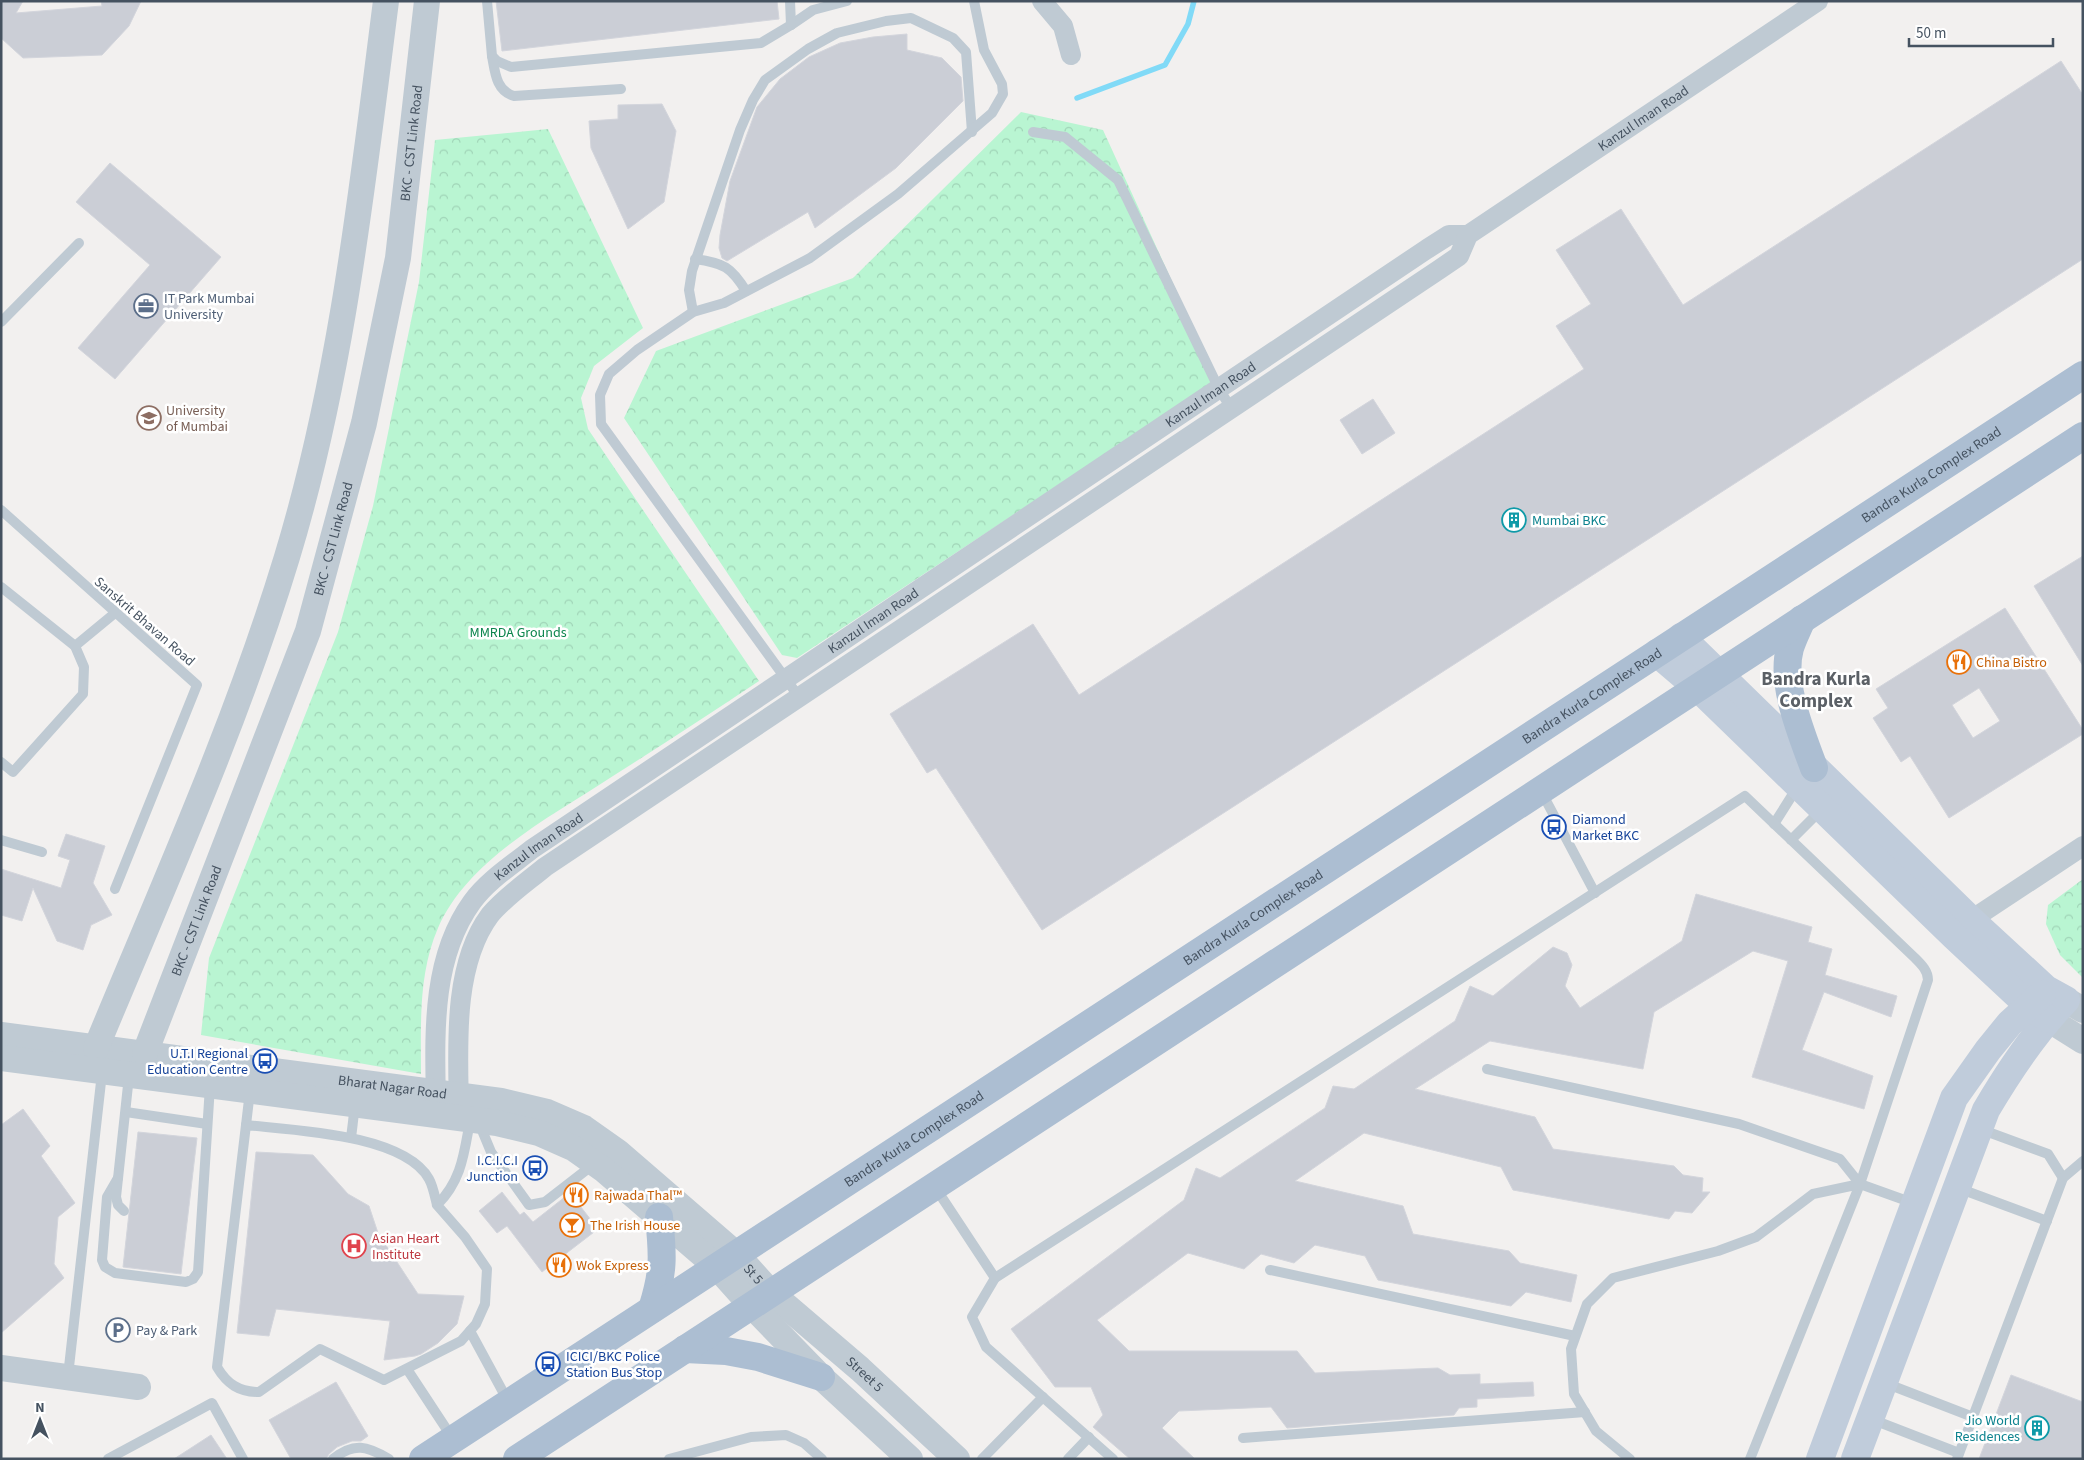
<svg xmlns="http://www.w3.org/2000/svg" width="2084" height="1460" viewBox="0 0 2084 1460" font-family="'Source Sans 3',sans-serif">
  <defs>
    <pattern id="park-crowns" width="20" height="18" patternUnits="userSpaceOnUse" patternTransform="scale(1.25)"><rect width="20" height="18" fill="#b9f5d2"/><path d="M2 6a3 3 0 1 1 6 0M12 15a3 3 0 1 1 6 0" fill="none" stroke="#a0d4b7"/></pattern>
  </defs>
  <rect width="100%" height="100%" fill="#f2f0ef"/>
  <g fill="url(#park-crowns)">
    <polygon points="1021,112 1103,130 1217,380 797,658 782,655 624,418 656,351 853,278"/>
    <path d="M548 129 643 328 594 366 581 398 588 429 759 681C711 713 662 745 613 776 552 816 468 859 438 928 418 974 421 1026 421 1074L201 1035 209 958 338 632 373 506 419 282 435 140Z"/>
    <polygon points="2083,879 2083,978 2060,955 2046,924 2048,905"/>
  </g>
  <g fill="none" stroke-linecap="round" stroke-linejoin="round">
    <polyline stroke="#81daf7" stroke-width="5.5" points="1077,98 1165,65 1188,24 1194,1"/>
  </g>
  <g fill="#cbced6" stroke="#d3d5dc" fill-rule="evenodd">
    <polygon points="1,1 23,1 16,13 102,6 101,1 141,1 129,26 102,55 23,58 1,38"/>
    <polygon points="496,1 777,1 779,19 502,51"/>
    <polygon points="907,34 907,50 942,58 961,77 963,101 896,168 815,228 808,212 727,261 722,258 719,248 720,235 730,181 757,107 780,79 809,57 840,43 873,37"/>
    <polygon points="2061,61 2083,95 2083,259 1042,930 936,768 927,773 890,714 1033,624 1079,695 1584,369 1556,326 1591,304 1556,250 1621,209 1683,305"/>
    <polygon points="662,104 676,131 664,202 628,229 591,148 589,121 618,119 618,105"/>
    <polygon points="110,163 221,257 115,379 78,348 150,265 76,202"/>
    <polygon points="1373,399 1395,433 1362,454 1340,420"/>
    <polygon points="2083,556 2083,666 2034,586"/>
    <path d="M2005 608 2083 730V734L1949 818 1910 756 1901 762 1873 718 1888 708 1876 689ZM1979 688 2000 721 1973 738 1952 705Z"/>
    <polygon points="66,834 105,846 93,883 112,915 91,925 83,950 57,941 33,888 22,921 1,915 1,869 61,888 70,860 58,856"/>
    <polygon points="1696,894 1812,927 1808,942 1832,949 1825,975 1897,996 1891,1017 1824,992 1802,1050 1873,1076 1864,1109 1752,1077 1788,961 1753,951 1654,1012 1643,1069 1490,1041 1415,1089 1535,1117 1553,1149 1674,1166 1683,1175 1703,1178 1702,1192 1710,1192 1692,1213 1675,1211 1669,1219 1513,1190 1501,1167 1364,1133 1295,1181 1403,1206 1413,1234 1509,1251 1520,1263 1577,1275 1571,1302 1526,1292 1511,1306 1378,1280 1365,1256 1315,1245 1294,1263 1261,1254 1244,1269 1188,1253 1097,1320 1129,1351 1297,1351 1315,1373 1438,1368 1450,1375 1480,1374 1480,1384 1533,1382 1534,1396 1477,1399 1477,1407 1459,1408 1454,1415 1287,1428 1271,1407 1179,1411 1162,1428 1195,1459 1130,1459 1093,1427 1103,1415 1091,1387 1055,1387 1011,1329 1184,1200 1196,1168 1220,1178 1325,1108 1333,1086 1354,1089 1455,1021 1470,986 1493,996 1553,947 1567,953 1572,965 1565,986 1580,1008 1682,941"/>
    <polygon points="23,1109 50,1146 41,1156 75,1203 58,1217 54,1264 64,1278 1,1333 1,1125"/>
    <polygon points="138,1132 197,1138 181,1274 123,1267"/>
    <polygon points="256,1152 313,1155 348,1194 369,1206 378,1233 418,1294 464,1296 457,1324 438,1343 421,1354 415,1356 384,1360 390,1321 276,1309 269,1336 237,1333"/>
    <polygon points="502,1192 520,1215 524,1212 533,1222 570,1193 598,1229 542,1272 507,1226 497,1233 479,1211"/>
    <polygon points="2011,1375 2083,1402 2083,1459 1979,1459"/>
    <polygon points="336,1382 368,1436 361,1441 352,1441 337,1447 329,1454 326,1459 291,1459 269,1420"/>
    <polygon points="211,1435 227,1459 174,1459"/>
  </g>
  <g fill="none" stroke-linecap="round" stroke-linejoin="round">
    <g stroke="#bfcad3" stroke-width="10">
      <polyline points="487,1 492,56 497,61 511,67 761,43 791,25 813,10 847,1"/>
      <polyline points="790,1 791,25"/>
      <path d="M492 56C495 72 496 91 514 96L621 89"/>
      <polyline points="1033,132 1065,137 1118,180 1219,389 1231,408"/>
      <path d="M695 259C724 263 731 267 746 291"/>
      <polyline points="693,312 689,290 692,271 740,130 753,100 765,80 808,49 837,33 886,21 911,18 953,38 966,52 972,132"/>
      <polyline points="1,322 79,243"/>
      <polyline points="1,510 197,685 115,889"/>
      <polyline points="1,587 75,646 84,667 83,694 13,772 1,762"/>
      <polyline points="75,646 115,613"/>
      <polyline points="799,697 601,424 600,395 609,374 637,350 693,312 724,303 810,258 898,194 992,113 1003,94 1002,84 984,50 974,1"/>
      <polyline points="1541,791 1595,893"/>
      <polyline points="1774,824 1798,786"/>
      <polyline points="1,840 42,852"/>
      <polyline points="1791,840 1822,809"/>
      <polyline points="1487,1069 1739,1124 1840,1159 1860,1184"/>
      <polyline points="126,1112 207,1124"/>
      <polyline points="479,1123 491,1152 529,1205 545,1202 594,1164"/>
      <polyline points="246,1125 250,1091"/>
      <polyline points="1980,1129 2048,1154 2063,1178"/>
      <polyline points="351,1138 355,1105"/>
      <polyline points="118,1178 107,1197 102,1260 105,1267 115,1273 186,1282 193,1279 198,1272 210,1086"/>
      <polyline points="935,1187 995,1278"/>
      <polyline points="1958,1188 2047,1221"/>
      <path d="M437 1205C435 1197 433 1186 429 1179 404 1134 292 1130 246 1125L217 1367C227 1384 239 1392 259 1392L320 1349 384 1380 461 1341 476 1324 485 1304 487 1269 465 1237 437 1205C462 1180 464 1153 470 1121"/>
      <polyline points="124,1211 118,1205 116,1197 129,1076"/>
      <polyline points="1270,1270 1575,1336"/>
      <polyline points="470,1331 509,1403"/>
      <polyline points="407,1369 453,1439"/>
      <polyline points="68,1376 102,1073"/>
      <polyline points="1885,1383 1973,1417"/>
      <polyline points="1871,1419 1959,1453"/>
      <polyline points="1243,1438 1585,1412"/>
      <polyline points="108,1459 212,1403 243,1459"/>
      <path d="M333 1459C354 1442 367 1446 389 1459"/>
      <polyline points="669,1459 751,1437 786,1435 804,1443 822,1459"/>
      <polyline points="982,1459 1043,1397"/>
      <polyline points="1068,1459 1089,1437"/>
      <path d="M1113 1459 986 1347 972 1317 995 1278 1745 796 1915 958C1922 965 1928 971 1928 980L1860 1184 1750 1459"/>
      <polyline points="1630,1459 1596,1431 1574,1394 1571,1349 1587,1304 1613,1278 1718,1251 1756,1237 1813,1194 1860,1184 1913,1203"/>
      <polyline points="1957,1459 2063,1178 2083,1161"/>
    </g>
    <g stroke="#bfcad3" stroke-width="20">
      <polyline points="1042,1 1063,26 1071,55"/>
      <polyline points="1962,930 1971,920 2083,846"/>
      <path id="s1" d="M436 1106C435 1038 430 960 472 902 487 881 512 865 532 849L1427 249 1449 235H1468"/>
      <path id="s2" d="M459 1109C458 1049 452 966 490 915 505 897 527 882 545 867L1440 269 1459 256 1468 235 1818 1"/>
    </g>
    <g stroke="#bfcad3" stroke-width="26">
      <polyline points="2066,1000 2083,1010"/>
      <polyline points="2048,1019 2083,1041"/>
      <path id="s3" d="M1 1035 501 1101 547 1112 584 1128 618 1152 736 1254 771 1293 860 1369 957 1459"/>
      <path d="M96 1048C163 886 236 725 287 557 342 376 362 188 386 1"/>
      <path id="s4" d="M145 1053 308 631 364 423 398 258 427 1"/>
      <polyline points="1,1058 497,1123 539,1133 573,1148 604,1170 717,1267 751,1305 821,1377 910,1459"/>
      <polyline points="1,1368 138,1387"/>
    </g>
    <g stroke="#c0ccdb" stroke-width="28">
      <path d="M1681 637 1971 920 2046 989 2066 1000C2034 1033 2009 1071 1986 1110L1855 1459"/>
      <polyline points="1657,653 1698,688 1955,937 2029,1006 2048,1019"/>
      <polyline points="1820,1459 1954,1098 1988,1050 2010,1023 2042,994"/>
    </g>
    <g stroke="#acbed2" stroke-width="28">
      <path d="M1802 619C1798 629 1793 638 1790 648 1780 684 1802 735 1814 768"/>
      <path d="M652 1309C664 1272 663 1255 659 1217"/>
      <polyline points="685,1349 726,1351 758,1357 821,1377"/>
      <path id="s5" d="M423 1459 2083 375"/>
      <polyline points="517,1459 2083,436"/>
    </g>
  </g>
  <defs>
    <g id="office-ring" transform="scale(1.25)"><circle r="9.5" fill="#fff" stroke="#5c6f8a" stroke-width="1.5"/><path d="M-6-3h4V-5.5h4V-3h4V5H-6ZM-1-4.5V-3h2v-1.5ZM-6 0V1H6V0Z" fill="#5c6f8a"/></g>
    <g id="university-ring" transform="scale(1.25)"><circle r="9.5" fill="#fff" stroke="#8d6e63" stroke-width="1.5"/><path d="M0-5L7-2L0 1L-7-2ZM-4 1L0 2.5L4 1V4Q0 6-4 4Z" fill="#8d6e63"/></g>
    <g id="building-ring" transform="scale(1.25)"><circle r="9.5" fill="#fff" stroke="#0f9aa8" stroke-width="1.5"/><path d="M-4-6H4V6H1V3H-1V6H-4ZM-2.5-4.3h1.7v1.8h-1.7ZM.8-4.3h1.7v1.8H.8ZM-2.5-1h1.7V.8h-1.7ZM.8-1h1.7V.8H.8Z" fill="#0f9aa8"/></g>
    <g id="restaurant-ring" transform="scale(1.25)"><circle r="9.5" fill="#fff" stroke="#e8710a" stroke-width="1.5"/><path d="M-5-6h1v4h1v-4h1v4h1v-4h1v5L-1.5 .5V6h-2V.5L-5-1ZM5-6V6H3V1.5H1.5Q1.5-4 5-6Z" fill="#e8710a"/></g>
    <g id="bus-ring" transform="scale(1.25)"><circle r="9.5" fill="#fff" stroke="#1a4fb4" stroke-width="1.5"/><path d="M-5-6H5V4H4V6H2V4H-2V6H-4V4H-5ZM-3.5-4V0h7V-4ZM-3.5 1.2v1.5H-2V1.2ZM2 1.2v1.5H3.5V1.2Z" fill="#1a4fb4"/></g>
    <g id="bar-ring" transform="scale(1.25)"><circle r="9.5" fill="#fff" stroke="#e8710a" stroke-width="1.5"/><path d="M-6-5H6L.8 .8V4.5H3.5V6h-7V4.5H-.8V.8Z" fill="#e8710a"/></g>
    <g id="hospital-ring" transform="scale(1.25)"><circle r="9.5" fill="#fff" stroke="#e0444e" stroke-width="1.5"/><path d="M-5-5h3v3.5h4V-5h3V5h-3V1.5h-4V5h-3Z" fill="#e0444e"/></g>
    <g id="parking-ring" transform="scale(1.25)"><circle r="9.5" fill="#fff" stroke="#5c6f8a" stroke-width="1.5"/><path d="M-3.5-5.5H1a3.5 3.5 0 0 1 0 7H-1V5.5H-3.5ZM-1-3.4V-.6H.8a1.4 1.4 0 0 0 0-2.8Z" fill="#5c6f8a"/></g>
  </defs>
  <g fill-rule="evenodd">
    <use href="#office-ring" x="146" y="306"/>
    <use href="#university-ring" x="149" y="418"/>
    <use href="#building-ring" x="1514" y="520"/>
    <use href="#restaurant-ring" x="1959" y="662"/>
    <use href="#bus-ring" x="1554" y="827"/>
    <use href="#bus-ring" x="265" y="1061"/>
    <use href="#bus-ring" x="535" y="1168"/>
    <use href="#restaurant-ring" x="576" y="1195"/>
    <use href="#bar-ring" x="572" y="1225"/>
    <use href="#hospital-ring" x="354" y="1246"/>
    <use href="#restaurant-ring" x="559" y="1265"/>
    <use href="#parking-ring" x="118" y="1330"/>
    <use href="#bus-ring" x="548" y="1364"/>
    <use href="#building-ring" x="2037" y="1428"/>
  </g>
  <g text-anchor="middle" stroke-width="5" stroke-linejoin="round" paint-order="stroke">
    <g font-size="14" fill="#455260" stroke="#fff">
      <text dy="5" stroke="none"><textPath href="#s2" startOffset="1606">Kanzul Iman Road</textPath></text>
      <text dy="5" stroke="none"><textPath href="#s4" startOffset="952">BKC - CST Link Road</textPath></text>
      <text dy="5" stroke="none"><textPath href="#s1" startOffset="1108">Kanzul Iman Road</textPath></text>
      <text dy="5" stroke="none"><textPath href="#s5" startOffset="1801">Bandra Kurla Complex Road</textPath></text>
      <text dy="5" stroke="none"><textPath href="#s4" startOffset="548">BKC - CST Link Road</textPath></text>
      <text dy="5" stroke="none"><textPath href="#s1" startOffset="702">Kanzul Iman Road</textPath></text>
      <text transform="translate(145 621) rotate(41)" y="5">Sanskrit Bhavan Road</text>
      <text dy="5" stroke="none"><textPath href="#s5" startOffset="1396">Bandra Kurla Complex Road</textPath></text>
      <text dy="5" stroke="none"><textPath href="#s1" startOffset="298">Kanzul Iman Road</textPath></text>
      <text dy="5" stroke="none"><textPath href="#s5" startOffset="991">Bandra Kurla Complex Road</textPath></text>
      <text dy="5" stroke="none"><textPath href="#s4" startOffset="142">BKC - CST Link Road</textPath></text>
      <text dy="5" stroke="none"><textPath href="#s3" startOffset="395">Bharat Nagar Road</textPath></text>
      <text dy="5" stroke="none"><textPath href="#s5" startOffset="586">Bandra Kurla Complex Road</textPath></text>
      <text dy="5" stroke="none"><textPath href="#s3" startOffset="816">St 5</textPath></text>
      <text dy="5" stroke="none"><textPath href="#s3" startOffset="966">Street 5</textPath></text>
    </g>
    <g font-size="14" fill="#4e5e75" stroke="#fff" text-anchor="start">
      <text x="164" y="303">IT Park Mumbai<tspan x="164" dy="16">University</tspan></text>
      <text x="136" y="1335">Pay &amp; Park</text>
    </g>
    <g font-size="14" fill="#785e54" stroke="#fff" text-anchor="start">
      <text x="166" y="415">University<tspan x="166" dy="16">of Mumbai</tspan></text>
    </g>
    <g font-size="14" fill="#0d838f" stroke="#fff" text-anchor="start">
      <text x="1532" y="525">Mumbai BKC</text>
      <text x="2020" y="1425" text-anchor="end">Jio World<tspan x="2020" dy="16">Residences</tspan></text>
    </g>
    <g font-size="14" fill="#0c854d" stroke="#fff">
      <text x="518" y="637">MMRDA Grounds</text>
    </g>
    <g font-size="14" fill="#c56008" stroke="#fff" text-anchor="start">
      <text x="1976" y="667">China Bistro</text>
      <text x="594" y="1200">Rajwada Thal™</text>
      <text x="590" y="1230">The Irish House</text>
      <text x="576" y="1270">Wok Express</text>
    </g>
    <g font-size="14" fill="#164399" stroke="#fff" text-anchor="start">
      <text x="1572" y="824">Diamond<tspan x="1572" dy="16">Market BKC</tspan></text>
      <text x="248" y="1058" text-anchor="end">U.T.I Regional<tspan x="248" dy="16">Education Centre</tspan></text>
      <text x="518" y="1165" text-anchor="end">I.C.I.C.I<tspan x="518" dy="16">Junction</tspan></text>
      <text x="566" y="1361">ICICI/BKC Police<tspan x="566" dy="16">Station Bus Stop</tspan></text>
    </g>
    <g font-size="14" fill="#be3a42" stroke="#fff" text-anchor="start">
      <text x="372" y="1243">Asian Heart<tspan x="372" dy="16">Institute</tspan></text>
    </g>
    <g font-size="19" font-weight="bold" fill="#5b6066" stroke="#fff">
      <text x="1816" y="685">Bandra Kurla<tspan x="1816" dy="22">Complex</tspan></text>
    </g>
  </g>
  <rect width="2084" height="1460" fill="none" stroke="#455260" stroke-width="5"/>
  <g transform="translate(40 1420)" stroke="#ffffff" stroke-width="4" paint-order="stroke">
  <path d="M0-4L9 19L0 12L-9 19Z" fill="#455260"/>
  <text y="-8" font-size="14" font-weight="bold" text-anchor="middle" fill="#455260">N</text>
  </g>
  <path d="M1909 38v8h144v-8" fill="none" stroke="#455260" stroke-width="2.5"/>
  <text x="1916" y="38" font-size="15" fill="#455260" stroke="#ffffff" stroke-width="4" paint-order="stroke">50 m</text>
</svg>
